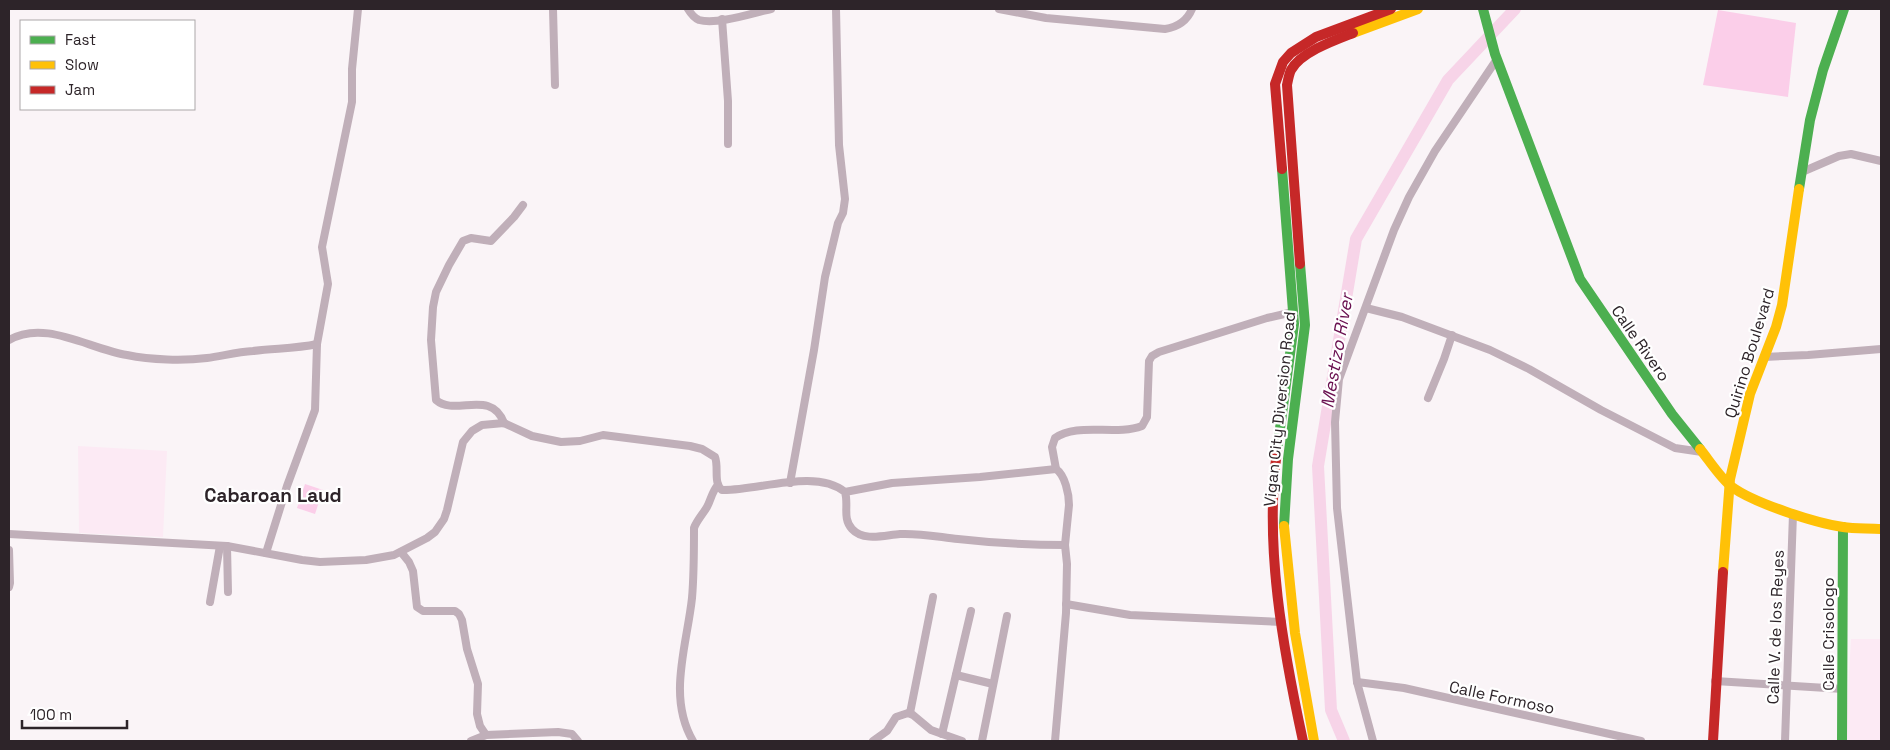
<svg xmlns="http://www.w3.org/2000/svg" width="1890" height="750" viewBox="0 0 1890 750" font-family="'Space Grotesk',sans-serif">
  <rect width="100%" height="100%" fill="#faf4f7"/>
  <g fill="#fceaf4">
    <polygon points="78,446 167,451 163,537 79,533"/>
    <polygon points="1851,639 1881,639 1881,741 1845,741"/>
  </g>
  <g fill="#fbcee9">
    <polygon points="1718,10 1796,23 1788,97 1703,85"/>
    <polygon points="305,484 323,490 315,514 297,508"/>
  </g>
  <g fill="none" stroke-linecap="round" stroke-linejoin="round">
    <polyline stroke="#f7d4e8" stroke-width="12" points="1344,741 1331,710 1318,466 1356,239 1448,80 1515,9"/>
    <g stroke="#c0afb9" stroke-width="8">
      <polyline points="553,9 555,85"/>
      <path d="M688 9C691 14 694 18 699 20 717 25 753 13 771 9"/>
      <path d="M999 9 1046 18 1165 29C1178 27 1187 21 1192 9"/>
      <polyline points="722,19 728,101 728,144"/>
      <polyline points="1802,172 1839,156 1851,154 1881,161"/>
      <polyline points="1366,308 1402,317 1490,350 1529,369 1601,410 1675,448 1702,452"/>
      <path d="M9 340C45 319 89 349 127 355 151 360 183 361 207 358 222 356 237 352 253 351 275 348 295 349 317 344"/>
      <polyline points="1764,357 1808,355 1881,349"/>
      <polyline points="1428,398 1444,359 1452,335"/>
      <path d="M504 423C491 388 455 417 436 400L431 340 433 307 436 292 449 265 463 241 471 238 491 241 514 217 523 205"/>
      <polyline points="790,483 814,350 825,277 838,223 843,213 845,199 839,145 836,9"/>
      <polyline points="845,492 892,483 980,477 1056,469"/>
      <path d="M9 534 227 546 302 560 320 562 366 560 394 555 427 538 435 532 444 519 447 510 463 442 472 431 482 425 504 423 532 436 561 442 580 441 603 435 690 446 702 449 715 457C719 467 713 483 722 490 758 491 815 468 845 492 849 505 842 518 852 529 864 542 885 535 900 534 919 533 939 537 958 539 993 543 1029 545 1065 545"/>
      <polyline points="227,546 228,592"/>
      <polyline points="9,550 10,583 9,587"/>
      <polyline points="401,552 409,562 413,571 417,607 423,611 455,611 459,614 462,620 467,649 478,684 477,714 480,726 486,735"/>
      <polyline points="266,553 287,486 315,410 317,344 328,284 322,247 352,102 352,69 358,9"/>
      <polyline points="210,602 220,546"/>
      <polyline points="1066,604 1130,615 1282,622"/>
      <polyline points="956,675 993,684"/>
      <polyline points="1715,681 1843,689"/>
      <polyline points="1357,682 1404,688 1641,741"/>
      <polyline points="910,713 933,597"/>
      <polyline points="942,734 971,611"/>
      <polyline points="471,741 486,735 558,732 572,734 578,741"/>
      <path d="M693 741C667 697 687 645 692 598 694 575 694 551 694 528 697 520 703 514 707 507 711 500 712 491 718 485"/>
      <polyline points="873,741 887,731 896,717 908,713 913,715 931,730 962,741"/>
      <polyline points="982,741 1007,616"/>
      <path d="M1055 741 1066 613 1067 564 1065 545 1069 505C1069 494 1065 475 1056 469L1052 447 1055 438C1077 422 1116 436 1142 426L1147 417 1149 361 1152 356 1159 352 1267 318 1293 312"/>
      <polyline points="1373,741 1357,682 1337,508 1335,422 1339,379 1394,230 1409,197 1435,151 1497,59"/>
      <polyline points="1785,741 1793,514"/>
    </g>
    <g stroke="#4caf50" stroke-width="10">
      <polyline points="1483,9 1495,54 1580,279 1672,414 1700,449"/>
      <polyline points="1799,189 1810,120 1823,70 1844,9"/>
      <polyline points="1277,451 1294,324 1282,169"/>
      <polyline points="1284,526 1288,459 1305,325 1300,264"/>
      <polyline points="1842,741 1843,527"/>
    </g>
    <g stroke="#ffc107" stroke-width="10">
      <polyline points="1353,33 1418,9"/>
      <path d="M1700 449C1709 460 1721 479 1732 487 1754 503 1815 523 1843 527 1855 529 1868 528 1881 529"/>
      <polyline points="1284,526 1295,633 1314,741"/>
      <polyline points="1723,572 1730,479 1750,394 1776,327 1782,305 1799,189"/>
    </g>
    <g stroke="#c62828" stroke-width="10">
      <polyline points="1282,169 1275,84 1283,62 1291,53 1316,37 1391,9"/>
      <path d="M1300 264 1287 85C1288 80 1289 74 1291 70 1301 52 1335 40 1353 33"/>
      <path d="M1277 451C1264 545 1283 649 1303 741"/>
      <polyline points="1713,741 1723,572"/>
    </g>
  </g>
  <g text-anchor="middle" stroke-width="4.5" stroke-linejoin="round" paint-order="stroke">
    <g font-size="16" fill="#2d2429" stroke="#fff">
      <text transform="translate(1641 343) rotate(55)" y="6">Calle Rivero</text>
      <text transform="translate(1749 353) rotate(-73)" y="6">Quirino Boulevard</text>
      <text transform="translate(1279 409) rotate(-84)" y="6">Vigan City Diversion Road</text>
      <text transform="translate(1775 627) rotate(-88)" y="6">Calle V. de los Reyes</text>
      <text transform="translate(1828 634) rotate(-90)" y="6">Calle Crisologo</text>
      <text transform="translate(1502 697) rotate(12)" y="6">Calle Formoso</text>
    </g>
    <g font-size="18" font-style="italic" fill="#690f4f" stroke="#fff">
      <text transform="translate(1337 351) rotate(-80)" y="6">Mestizo River</text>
    </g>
    <g font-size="19" font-weight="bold" fill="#2d2429" stroke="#fff">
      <text x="273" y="502">Cabaroan Laud</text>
    </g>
  </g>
  <rect width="1890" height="750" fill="none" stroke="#2d2429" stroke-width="20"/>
  <rect x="20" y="20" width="175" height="90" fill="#ffffff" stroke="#aba7a9"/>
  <rect x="30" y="36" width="25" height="8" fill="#4caf50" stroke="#aba7a9"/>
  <text x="65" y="45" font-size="15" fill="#2d2429">Fast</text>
  <rect x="30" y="61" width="25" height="8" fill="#ffc107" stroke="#aba7a9"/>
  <text x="65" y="70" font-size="15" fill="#2d2429">Slow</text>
  <rect x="30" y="86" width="25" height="8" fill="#c62828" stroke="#aba7a9"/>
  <text x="65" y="95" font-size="15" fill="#2d2429">Jam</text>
  <path d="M22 720v8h105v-8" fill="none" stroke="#2d2429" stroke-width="2.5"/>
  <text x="30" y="720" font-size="15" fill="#2d2429" stroke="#ffffff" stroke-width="4" paint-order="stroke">100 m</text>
</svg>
